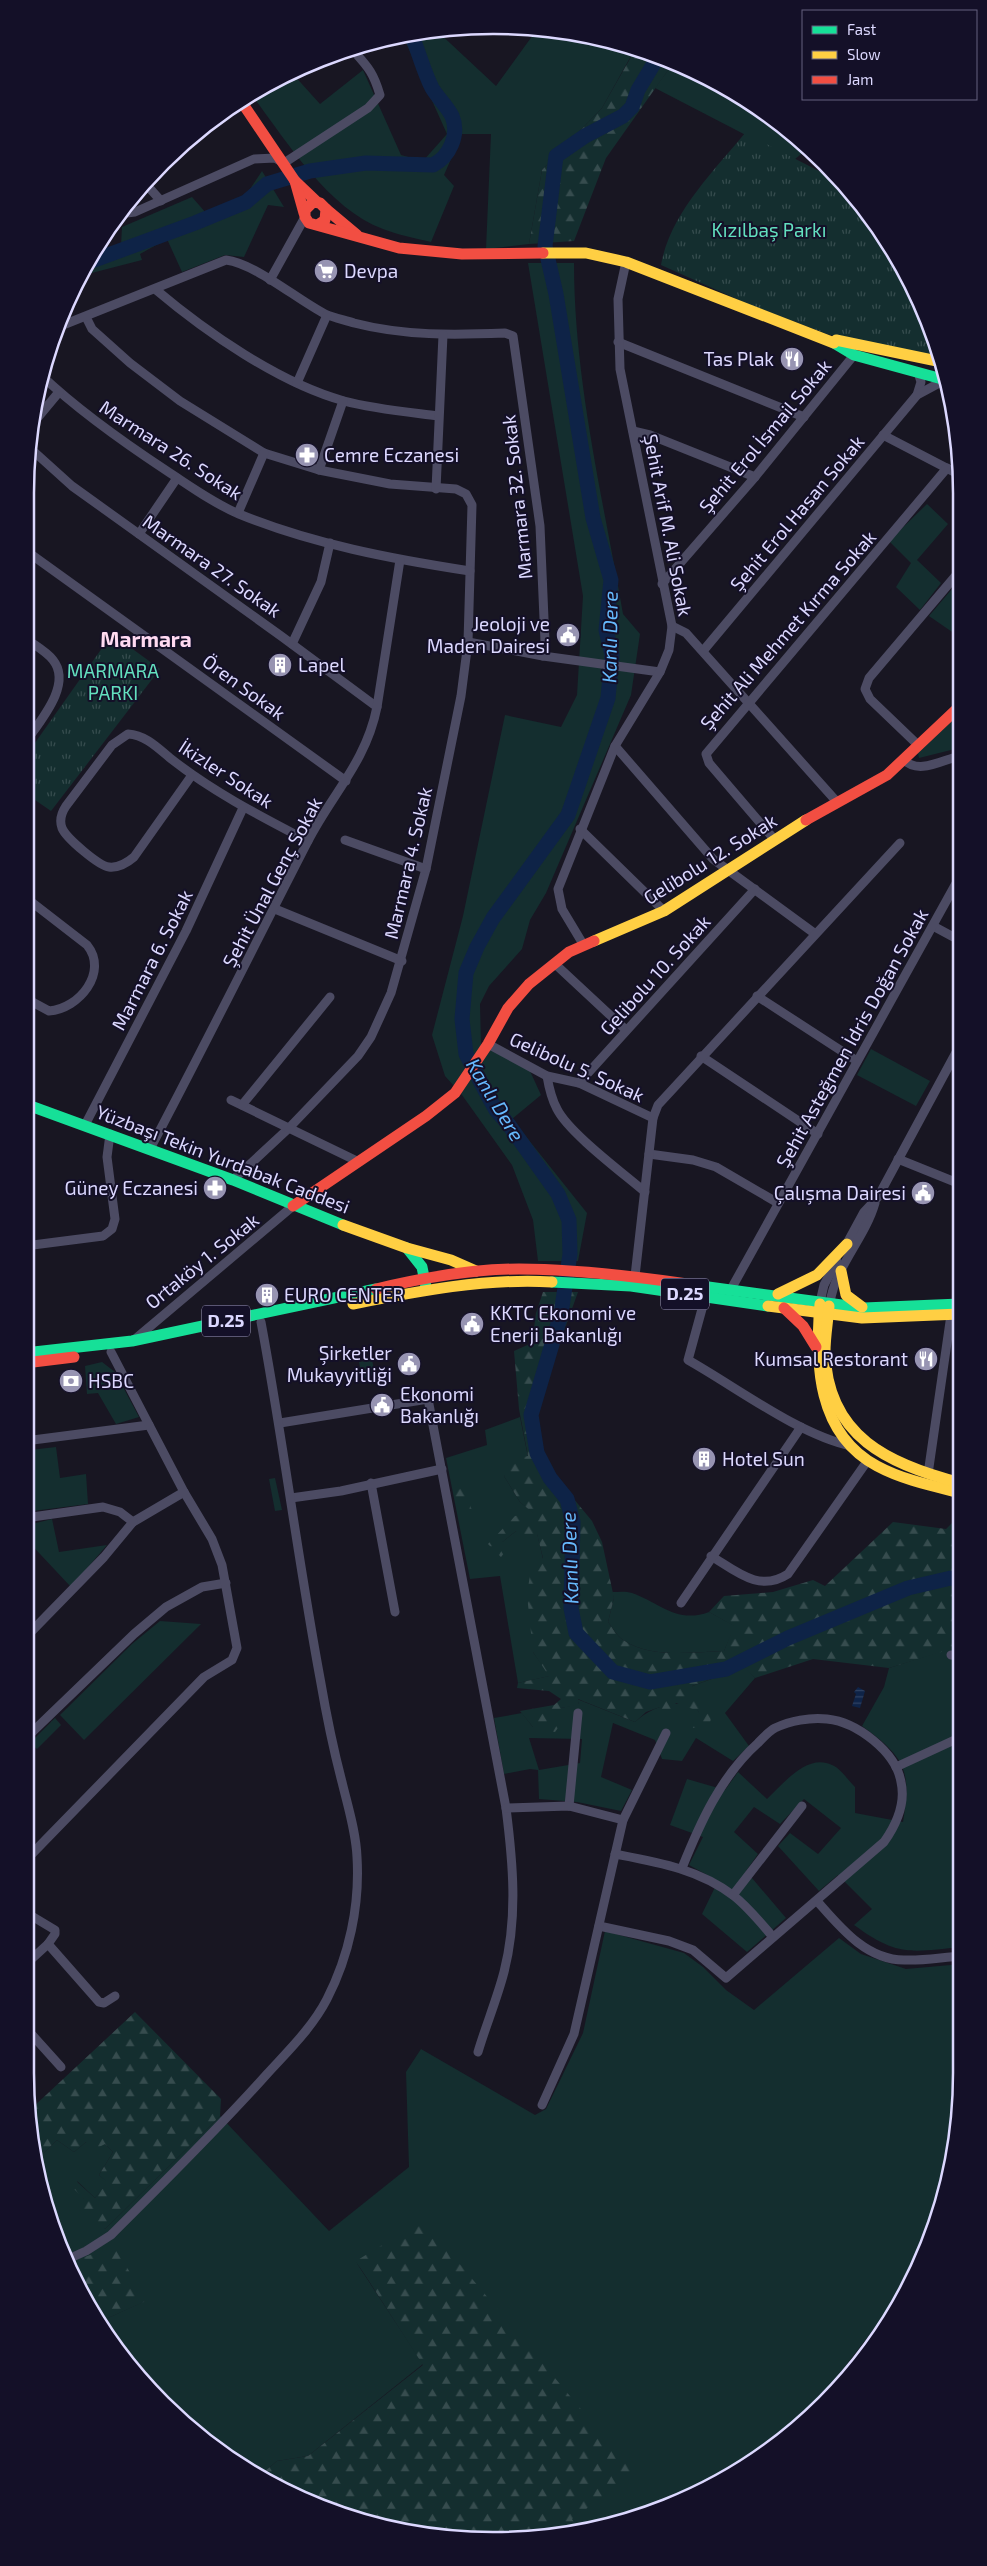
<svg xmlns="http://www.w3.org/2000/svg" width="987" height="2566" viewBox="0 0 987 2566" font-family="'Exo 2',sans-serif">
  <defs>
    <pattern id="forest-firs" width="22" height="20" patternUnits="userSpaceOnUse" patternTransform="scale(1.25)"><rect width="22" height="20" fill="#142e2f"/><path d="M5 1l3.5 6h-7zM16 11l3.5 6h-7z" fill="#364c4e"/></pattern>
    <pattern id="park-tufts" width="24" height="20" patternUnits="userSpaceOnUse" patternTransform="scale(1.25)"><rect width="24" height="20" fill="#142e2f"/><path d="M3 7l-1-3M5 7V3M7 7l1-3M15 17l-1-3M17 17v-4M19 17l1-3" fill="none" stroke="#364c4e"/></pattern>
    <pattern id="water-rules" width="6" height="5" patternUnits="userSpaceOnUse" patternTransform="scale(1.25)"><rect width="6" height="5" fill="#0e2347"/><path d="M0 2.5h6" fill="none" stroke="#304263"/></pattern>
  </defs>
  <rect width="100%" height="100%" fill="#181622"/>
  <g fill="#142e2f" fill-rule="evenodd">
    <path d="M538 28 610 40 631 56 602 108 542 170 529 244 486 249 491 134H462L444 175 454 186 431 242C415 238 398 235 383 229 327 208 286 140 251 94L292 73 320 104 363 70 401 155 423 161 447 134 403 36 435 29 496 86Z"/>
    <polygon points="671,66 754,104 806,150 794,160 655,88"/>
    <polygon points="262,171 284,207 268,205 244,257 225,255 182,272 167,239 140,254 142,260 80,276 94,253 121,245 122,227 192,197 206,213 246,195"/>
    <path d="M528 263H574C574 380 603 498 623 614L640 634 631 695 546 893 530 920 522 949 489 986 480 1004 481 1044 530 1071 541 1095 512 1119 587 1213 578 1261H538L533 1220 512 1165 462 1095 445 1076 432 1035 463 916 505 715 561 727 577 695 583 596Z"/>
    <polygon points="927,504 948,524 917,560 941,583 920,610 896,587 911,563 889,541"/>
    <polygon points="958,582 958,636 929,616"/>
    <polygon points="959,713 959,748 919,758 918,753"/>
    <polygon points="871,1049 930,1081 916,1106 857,1075"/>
    <polygon points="102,1362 115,1372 139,1417 116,1424 98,1393 87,1394 85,1366"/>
    <polygon points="520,1417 528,1457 504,1476 520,1502 534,1513 502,1542 516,1531 537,1533 543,1559 533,1652 550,1676 518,1683 500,1576 470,1579 446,1458 487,1445 485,1430"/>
    <polygon points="56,1447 60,1478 86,1474 88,1504 25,1512 25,1481 34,1479 30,1450"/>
    <polygon points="275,1478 282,1510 275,1511 269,1479"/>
    <polygon points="52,1519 59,1552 107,1545 71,1587 25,1538 32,1524"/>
    <path d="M612 1592C618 1592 626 1591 632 1593 660 1603 677 1624 709 1612L735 1626 724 1651C693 1652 651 1659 623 1640 617 1636 612 1627 608 1622L614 1598Z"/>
    <path d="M961 1615 962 1947C910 1952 898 1957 854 1925L872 1909 838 1875 819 1891 778 1846 790 1833 818 1854 841 1828 804 1799 780 1824 754 1807 734 1832 758 1854 746 1871 786 1918 747 1952 702 1914 718 1881 689 1865 703 1837 670 1825 687 1779 725 1790 738 1772 767 1799C783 1784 807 1753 832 1765 840 1768 848 1780 855 1787V1813L903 1822C912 1770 905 1757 862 1726L884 1687 889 1668 961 1645 951 1630Z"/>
    <polygon points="160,1621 201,1624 84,1740 60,1715 132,1644"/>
    <path d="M745 1667 755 1678 725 1713 749 1746 733 1761 696 1738 682 1761 662 1759 655 1740 613 1723 601 1777 632 1790 621 1811 577 1802 539 1799 538 1770 530 1769 504 1774 494 1718 522 1713 533 1727 561 1708 579 1704 577 1699 635 1722C650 1708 678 1696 697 1710 701 1714 705 1722 709 1726L692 1686ZM529 1738 582 1739 580 1763 539 1770Z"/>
    <polygon points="605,1931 684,1953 703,1967 726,1990 754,2010 839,1938 861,1954 906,1969 962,1964 962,2073 946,2194 921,2260 895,2301 819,2401 754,2462 673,2505 585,2532 553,2533 356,2262 423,2364 308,2456 277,2461 258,2477 141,2381 99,2322 145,2301 68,2263 50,2223 39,2158 57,2140 74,2152 86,2142 105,2144 113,2152 99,2175 108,2182 95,2198 77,2181 84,2199 105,2229 220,2116 329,2231 409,2167 406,2072 421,2049 535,2115 546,2109 583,2033"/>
  </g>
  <g fill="url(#forest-firs)">
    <polygon points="610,40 671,66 606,158 574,241 529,244 542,170 602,108 631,57"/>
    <path d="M543 1292H578L546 1381 537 1415 541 1451 554 1475 592 1521 602 1542 614 1598 608 1622C612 1627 617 1636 623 1640 651 1659 693 1652 724 1651L734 1626 709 1612 724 1596 773 1592 813 1580 825 1586 893 1522 946 1529 957 1518 961 1519V1615L951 1630 961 1646 889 1668 813 1659 755 1678 744 1667 692 1686C704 1700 716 1706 709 1726L693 1728 690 1720 702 1719 698 1711 676 1703 666 1719 659 1717 660 1707 646 1712 635 1722 578 1699 579 1705 561 1708 565 1718 555 1732 533 1727 520 1711 554 1705 561 1699 549 1691 517 1688 518 1683 549 1676 533 1652 527 1595 531 1568 543 1558 537 1534 524 1541 516 1531 502 1542 505 1552 501 1557 488 1544 515 1516 533 1513 520 1502 504 1476 514 1459 528 1456 519 1409 514 1351 532 1343 536 1313Z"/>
    <polygon points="461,1483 464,1494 481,1488 482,1492 469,1502 474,1516 467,1522 456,1505 453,1486"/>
    <polygon points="55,1718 61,1725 37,1749 30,1743"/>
    <polygon points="135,2012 221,2099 220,2116 105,2229 80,2209 84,2199 71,2186 76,2181 95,2198 107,2182 99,2175 113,2152 105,2144 93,2150 86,2142 74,2152 57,2140 39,2158 31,2109"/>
    <polygon points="423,2220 635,2474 572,2519 580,2532 432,2537 343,2516 258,2477 277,2461 308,2456 423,2365 356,2261"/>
    <polygon points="115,2246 146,2301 99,2322 88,2306 68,2263"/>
  </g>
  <g fill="url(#park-tufts)">
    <path d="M745 133 846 185 914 287 936 359 926 361 827 334 748 304 661 265C670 214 713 172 745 133Z"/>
    <polygon points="112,634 160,669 51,811 25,793 25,757"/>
    <polygon points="372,1360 375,1375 362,1378 359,1362"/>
  </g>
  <polygon fill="url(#water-rules)" points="858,1687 865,1691 860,1708 852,1706 856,1694 854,1692"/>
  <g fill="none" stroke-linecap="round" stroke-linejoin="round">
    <g stroke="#0e2347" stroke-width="15">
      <polyline points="656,60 638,90 632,107 623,116 585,136 556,156 545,246 556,294 593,518 611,580 606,630 612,655 608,698 568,815 493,918 477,947 466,973 462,1019 466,1054 487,1094 496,1110 509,1125 558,1194 569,1220 570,1254 561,1314 531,1415 537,1453 550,1478 567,1499 573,1522 571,1608 576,1633 613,1672 650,1682 726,1669 788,1638 908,1588 951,1578 961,1580"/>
      <path d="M89 262 195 223 246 202 267 184 310 171 366 163 433 165C449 157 460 135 452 116 447 106 438 98 432 88 423 70 419 52 411 34"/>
    </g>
    <g stroke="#4c4b63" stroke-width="9">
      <polyline points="145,183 161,201"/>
      <path d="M118 214 135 212 254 159 275 158 284 163 368 108 380 95C373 71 367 66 351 48"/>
      <polyline points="270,280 305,217"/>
      <path d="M155 289C206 332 279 383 344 401 374 409 407 412 438 416"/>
      <polyline points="86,317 92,329 130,363 180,401 264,453 319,470 390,484 456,489 466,494 472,505 468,642 461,696 426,869 391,993 371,1037 358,1056 289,1128 233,1180"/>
      <path d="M58 327 226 260C256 264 296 299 325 314 334 318 345 320 354 323 404 336 454 335 505 333L513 336 540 526 545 642 543 656"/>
      <polyline points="618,342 804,417"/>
      <path d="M41 375C79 411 123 442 167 471 190 486 213 503 239 514 312 544 392 559 470 571"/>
      <polyline points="297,383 327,315"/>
      <polyline points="917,395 921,382 918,372"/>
      <polyline points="34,422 59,392"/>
      <polyline points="633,431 650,435 755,477"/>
      <polyline points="883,435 958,474"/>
      <polyline points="31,449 72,486 281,636 377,707"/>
      <polyline points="319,470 343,401"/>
      <polyline points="436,489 443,335"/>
      <polyline points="238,513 264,453"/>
      <polyline points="139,534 177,478"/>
      <polyline points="25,550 346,781"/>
      <polyline points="662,584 755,477 854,355"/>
      <polyline points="672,626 686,633 837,802"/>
      <path d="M25 638C34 645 46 651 53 660 73 685 39 722 25 743"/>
      <polyline points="468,642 543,656 660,672"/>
      <polyline points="292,644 321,582 330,543"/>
      <polyline points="703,651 917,395 943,381"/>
      <polyline points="918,745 870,699 865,689 869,678 958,573"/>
      <polyline points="615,746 713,859 814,933"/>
      <path d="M903 759C918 775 940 761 959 756"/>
      <path d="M192 775 134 857C127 863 118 868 109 867 99 866 66 838 62 828 59 820 62 812 66 806L112 745 128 734C145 735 157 747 170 758 213 792 260 816 308 841"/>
      <polyline points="580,829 664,911"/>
      <polyline points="774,839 709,763 706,754 947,468"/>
      <polyline points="345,840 426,869"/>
      <path d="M25 897 87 945C109 972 79 1009 49 1011L25 998"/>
      <polyline points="275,909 402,961"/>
      <polyline points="933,926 959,940"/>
      <polyline points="583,944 562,909 558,889 615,746 660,672 669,650 672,626 620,369 618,299 626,262"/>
      <polyline points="554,963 626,1030"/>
      <polyline points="757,996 857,1061"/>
      <polyline points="488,1044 547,1076 579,1083 653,1118"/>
      <polyline points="701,1056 818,1134"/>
      <path d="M547 1076C549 1088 551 1098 557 1109 569 1133 623 1173 645 1192"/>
      <polyline points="579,1083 755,889"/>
      <polyline points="231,1100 359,1162"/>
      <polyline points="242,1105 330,997"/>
      <polyline points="85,1125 186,931 243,808"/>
      <path d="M150 1149C204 1047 255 944 308 841 332 794 366 762 377 707L400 560"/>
      <polyline points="649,1154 693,1160 716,1167 778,1203"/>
      <polyline points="898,1159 960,1184"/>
      <polyline points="25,1246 103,1236 112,1229 115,1219 107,1157 110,1134"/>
      <polyline points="845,1247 864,1212 878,1197 959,1047"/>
      <polyline points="635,1276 653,1118 658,1105 900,843"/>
      <polyline points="730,1291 959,878"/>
      <path d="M705 1298 688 1360C736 1387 799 1435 851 1446"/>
      <polyline points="820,1302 824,1285 837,1261"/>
      <path d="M830 1303C835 1267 865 1238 875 1203"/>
      <polyline points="134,1340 293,1206"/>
      <path d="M280 1423 428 1399 506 1808C513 1863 518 1918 504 1972 497 1999 486 2025 478 2052"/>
      <polyline points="25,1441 149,1425"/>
      <polyline points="928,1474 951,1315"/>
      <polyline points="371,1483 395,1612"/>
      <polyline points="291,1498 341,1491 442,1469"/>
      <polyline points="25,1518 103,1507 120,1512 133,1522 184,1492"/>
      <path d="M711 1556C736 1571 759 1593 788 1574L868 1460"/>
      <polyline points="681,1603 801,1427"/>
      <polyline points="25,1638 104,1557 133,1522"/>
      <polyline points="951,1655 961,1656"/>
      <polyline points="25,1739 134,1634 166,1607 202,1587 226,1583"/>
      <polyline points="896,1767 961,1737"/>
      <polyline points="569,1806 578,1713"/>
      <polyline points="506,1808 569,1806 623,1820"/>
      <path d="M615 1854C657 1862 699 1869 734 1896 748 1907 761 1923 773 1937"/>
      <polyline points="25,1861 204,1677 232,1660 237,1648 222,1565 212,1539 184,1492 111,1352"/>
      <polyline points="733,1895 802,1806"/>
      <path d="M817 1901C840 1927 866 1960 904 1960 923 1961 943 1957 962 1956"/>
      <polyline points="25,1912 55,1930 55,1934 48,1944 25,1965"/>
      <path d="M599 1926 669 1941 693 1950 726 1978 884 1842C896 1825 906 1804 901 1782 896 1752 857 1722 827 1719 810 1717 790 1721 775 1728 769 1731 763 1738 758 1743 721 1776 700 1823 682 1868"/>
      <polyline points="48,1944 99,2002 104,2003 115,1996"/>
      <polyline points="25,2027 61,2067"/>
      <polyline points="542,2105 574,2034 623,1820 666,1733"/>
      <path d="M66 2260 86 2251 111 2235C164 2182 217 2130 267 2074 288 2051 312 2028 327 1999 349 1956 360 1906 357 1857 356 1832 348 1807 342 1782 333 1748 326 1713 320 1678 298 1560 283 1440 261 1322"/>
    </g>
    <g stroke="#16e098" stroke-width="11">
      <polyline points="834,343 854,355 942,379"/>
      <polyline points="25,1104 233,1180 343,1225"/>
      <polyline points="407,1248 422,1267 426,1287"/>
      <polyline points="552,1282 631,1286 768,1306"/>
      <polyline points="701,1286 864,1308 960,1304"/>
      <polyline points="25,1353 132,1341 376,1289"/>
    </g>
    <g stroke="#ffcf43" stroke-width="11">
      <polyline points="543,253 586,253 626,262 834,343"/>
      <polyline points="836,340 937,361"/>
      <polyline points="594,941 664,911 806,820"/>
      <polyline points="343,1225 407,1248 451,1260 476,1271"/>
      <polyline points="841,1271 846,1295 862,1307"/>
      <polyline points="778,1294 817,1275 847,1244"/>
      <path d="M353 1304C419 1291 485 1278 552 1282"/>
      <path d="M820 1304C815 1364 817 1434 877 1466 903 1480 933 1486 961 1493"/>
      <polyline points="768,1306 862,1318 960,1314"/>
      <path d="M829 1306C828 1321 825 1336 825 1352 827 1437 890 1465 961 1483"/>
    </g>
    <g stroke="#f24e42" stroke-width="11">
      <polyline points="241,101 295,181 317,202"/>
      <polyline points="295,181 304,213"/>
      <polyline points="326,209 357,235"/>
      <polyline points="319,224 325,220 326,209 320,203 313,202 305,210 305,217 309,223 399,248 462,254 543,253"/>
      <polyline points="806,820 887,775 959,707"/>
      <polyline points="293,1206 426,1116 455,1093 488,1044 508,1008 529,984 569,952 594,941"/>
      <path d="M376 1289C422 1278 471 1269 519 1269 579 1269 641 1277 701 1286"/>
      <polyline points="784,1308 803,1326 816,1347"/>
      <polyline points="25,1363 74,1357"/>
    </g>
  </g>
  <defs>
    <g id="supermarket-disc" transform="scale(1.25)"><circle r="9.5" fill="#9794b2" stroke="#141028"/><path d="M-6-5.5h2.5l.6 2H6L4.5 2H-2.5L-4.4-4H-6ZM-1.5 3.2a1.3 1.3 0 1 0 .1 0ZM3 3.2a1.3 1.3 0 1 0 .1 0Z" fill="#fff"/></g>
    <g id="restaurant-disc" transform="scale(1.25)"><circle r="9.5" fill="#9794b2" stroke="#141028"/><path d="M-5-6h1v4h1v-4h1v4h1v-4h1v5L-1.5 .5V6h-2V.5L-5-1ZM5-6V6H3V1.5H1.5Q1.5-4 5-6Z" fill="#fff"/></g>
    <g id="pharmacy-disc" transform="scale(1.25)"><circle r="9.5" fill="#9794b2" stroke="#141028"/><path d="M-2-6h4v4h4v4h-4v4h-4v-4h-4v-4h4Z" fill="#fff"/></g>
    <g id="civic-disc" transform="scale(1.25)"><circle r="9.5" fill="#9794b2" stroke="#141028"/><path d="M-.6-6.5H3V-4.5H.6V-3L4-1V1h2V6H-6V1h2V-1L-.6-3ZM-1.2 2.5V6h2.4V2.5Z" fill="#fff"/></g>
    <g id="building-disc" transform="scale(1.25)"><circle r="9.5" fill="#9794b2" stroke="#141028"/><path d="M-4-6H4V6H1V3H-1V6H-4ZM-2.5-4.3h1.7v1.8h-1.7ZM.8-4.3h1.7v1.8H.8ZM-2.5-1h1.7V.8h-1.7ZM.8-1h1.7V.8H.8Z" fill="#fff"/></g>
    <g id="bank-disc" transform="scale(1.25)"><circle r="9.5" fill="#9794b2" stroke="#141028"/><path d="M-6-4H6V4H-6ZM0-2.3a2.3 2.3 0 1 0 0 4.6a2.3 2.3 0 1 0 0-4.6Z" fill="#fff"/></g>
  </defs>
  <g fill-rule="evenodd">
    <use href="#supermarket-disc" x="326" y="271"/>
    <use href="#restaurant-disc" x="792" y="359"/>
    <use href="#pharmacy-disc" x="307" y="455"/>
    <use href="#civic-disc" x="568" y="635"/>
    <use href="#building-disc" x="280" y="665"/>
    <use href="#pharmacy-disc" x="215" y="1188"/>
    <use href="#civic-disc" x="923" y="1193"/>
    <use href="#building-disc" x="267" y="1295"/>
    <use href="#civic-disc" x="472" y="1324"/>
    <use href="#restaurant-disc" x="926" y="1359"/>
    <use href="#civic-disc" x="409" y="1364"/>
    <use href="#bank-disc" x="71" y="1381"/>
    <use href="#civic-disc" x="382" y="1405"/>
    <use href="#building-disc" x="704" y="1459"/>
  </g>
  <g text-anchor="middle" stroke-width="4" stroke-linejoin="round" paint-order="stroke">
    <g fill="#141028" stroke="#a09cbe" stroke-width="1">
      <rect x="661" y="1278.5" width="48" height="31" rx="4"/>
      <rect x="202" y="1305.5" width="48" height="31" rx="4"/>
    </g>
    <g font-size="18" font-weight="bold" fill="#dcd8ff">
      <text x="685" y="1300">D.25</text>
      <text x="226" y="1327">D.25</text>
    </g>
    <g font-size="19" fill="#63e0bf" stroke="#141028">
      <text x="769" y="237">Kızılbaş Parkı</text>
      <text x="113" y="678">MARMARA<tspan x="113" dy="22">PARKI</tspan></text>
    </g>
    <g font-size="19" fill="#dcd8ff" stroke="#141028" text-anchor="start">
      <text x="344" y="278">Devpa</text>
      <text x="774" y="366" text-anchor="end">Tas Plak</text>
      <text x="324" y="462">Cemre Eczanesi</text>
      <text x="550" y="631" text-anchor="end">Jeoloji ve<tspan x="550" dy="22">Maden Dairesi</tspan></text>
      <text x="298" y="672">Lapel</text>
      <text x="198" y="1195" text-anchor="end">Güney Eczanesi</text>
      <text x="906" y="1200" text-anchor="end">Çalışma Dairesi</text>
      <text x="284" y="1302">EURO CENTER</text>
      <text x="490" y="1320">KKTC Ekonomi ve<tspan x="490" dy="22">Enerji Bakanlığı</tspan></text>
      <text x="392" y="1360" text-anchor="end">Şirketler<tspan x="392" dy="22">Mukayyitliği</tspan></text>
      <text x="908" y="1366" text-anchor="end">Kumsal Restorant</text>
      <text x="88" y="1388">HSBC</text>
      <text x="400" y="1401">Ekonomi<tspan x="400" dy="22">Bakanlığı</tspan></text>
      <text x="722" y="1466">Hotel Sun</text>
    </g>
    <g font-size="19" fill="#dcd8ff" stroke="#141028">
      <text transform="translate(765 436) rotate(-50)" y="7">Şehit Erol İsmail Sokak</text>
      <text transform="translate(171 450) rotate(33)" y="7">Marmara 26. Sokak</text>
      <text transform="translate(517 497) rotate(-96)" y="7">Marmara 32. Sokak</text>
      <text transform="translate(797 513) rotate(-50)" y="7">Şehit Erol Hasan Sokak</text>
      <text transform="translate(668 525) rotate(79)" y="7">Şehit Arif M. Ali Sokak</text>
      <text transform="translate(212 566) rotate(35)" y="7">Marmara 27. Sokak</text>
      <text transform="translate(788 630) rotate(-49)" y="7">Şehit Ali Mehmet Kırma Sokak</text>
      <text transform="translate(244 687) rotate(36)" y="7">Ören Sokak</text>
      <text transform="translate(226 774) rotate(33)" y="7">İkizler Sokak</text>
      <text transform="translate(710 859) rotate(-32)" y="7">Gelibolu 12. Sokak</text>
      <text transform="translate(408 863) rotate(-77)" y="7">Marmara 4. Sokak</text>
      <text transform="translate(272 882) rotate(-62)" y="7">Şehit Ünal Genç Sokak</text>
      <text transform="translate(152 960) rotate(-63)" y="7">Marmara 6. Sokak</text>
      <text transform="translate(655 975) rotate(-48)" y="7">Gelibolu 10. Sokak</text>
      <text transform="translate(852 1038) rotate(-61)" y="7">Şehit Asteğmen İdris Doğan Sokak</text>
      <text transform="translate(577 1067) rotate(24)" y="7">Gelibolu 5. Sokak</text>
      <text transform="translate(223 1159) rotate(21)" y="7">Yüzbaşı Tekin Yurdabak Caddesi</text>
      <text transform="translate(202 1261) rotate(-39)" y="7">Ortaköy 1. Sokak</text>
    </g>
    <g font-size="20" font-style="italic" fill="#66bafe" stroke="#141028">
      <text transform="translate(610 637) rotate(-89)" y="7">Kanlı Dere</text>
      <text transform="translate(495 1100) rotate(59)" y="7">Kanlı Dere</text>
      <text transform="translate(570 1558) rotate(-92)" y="7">Kanlı Dere</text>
    </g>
    <g font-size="21" font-weight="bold" fill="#ffdaf2" stroke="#141028">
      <text x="146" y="647">Marmara</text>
    </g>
  </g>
  <path d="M0 0H987V2566H0ZM493 34H494A459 459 0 0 1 953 493V2073A459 459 0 0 1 494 2532H493A459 459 0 0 1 34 2073V493A459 459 0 0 1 493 34Z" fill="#141028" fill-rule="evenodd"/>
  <path fill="none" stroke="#dcd8ff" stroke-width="2.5" d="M493 34H494A459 459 0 0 1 953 493V2073A459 459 0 0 1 494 2532H493A459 459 0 0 1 34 2073V493A459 459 0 0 1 493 34Z"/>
  <rect x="802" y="10" width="175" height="90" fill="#141028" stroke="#64607e"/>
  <rect x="812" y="26" width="25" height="8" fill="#16e098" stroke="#64607e"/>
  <text x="847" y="35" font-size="15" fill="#dcd8ff">Fast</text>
  <rect x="812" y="51" width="25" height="8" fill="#ffcf43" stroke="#64607e"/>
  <text x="847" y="60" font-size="15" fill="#dcd8ff">Slow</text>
  <rect x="812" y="76" width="25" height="8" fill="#f24e42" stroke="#64607e"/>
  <text x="847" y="85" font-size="15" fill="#dcd8ff">Jam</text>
</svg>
